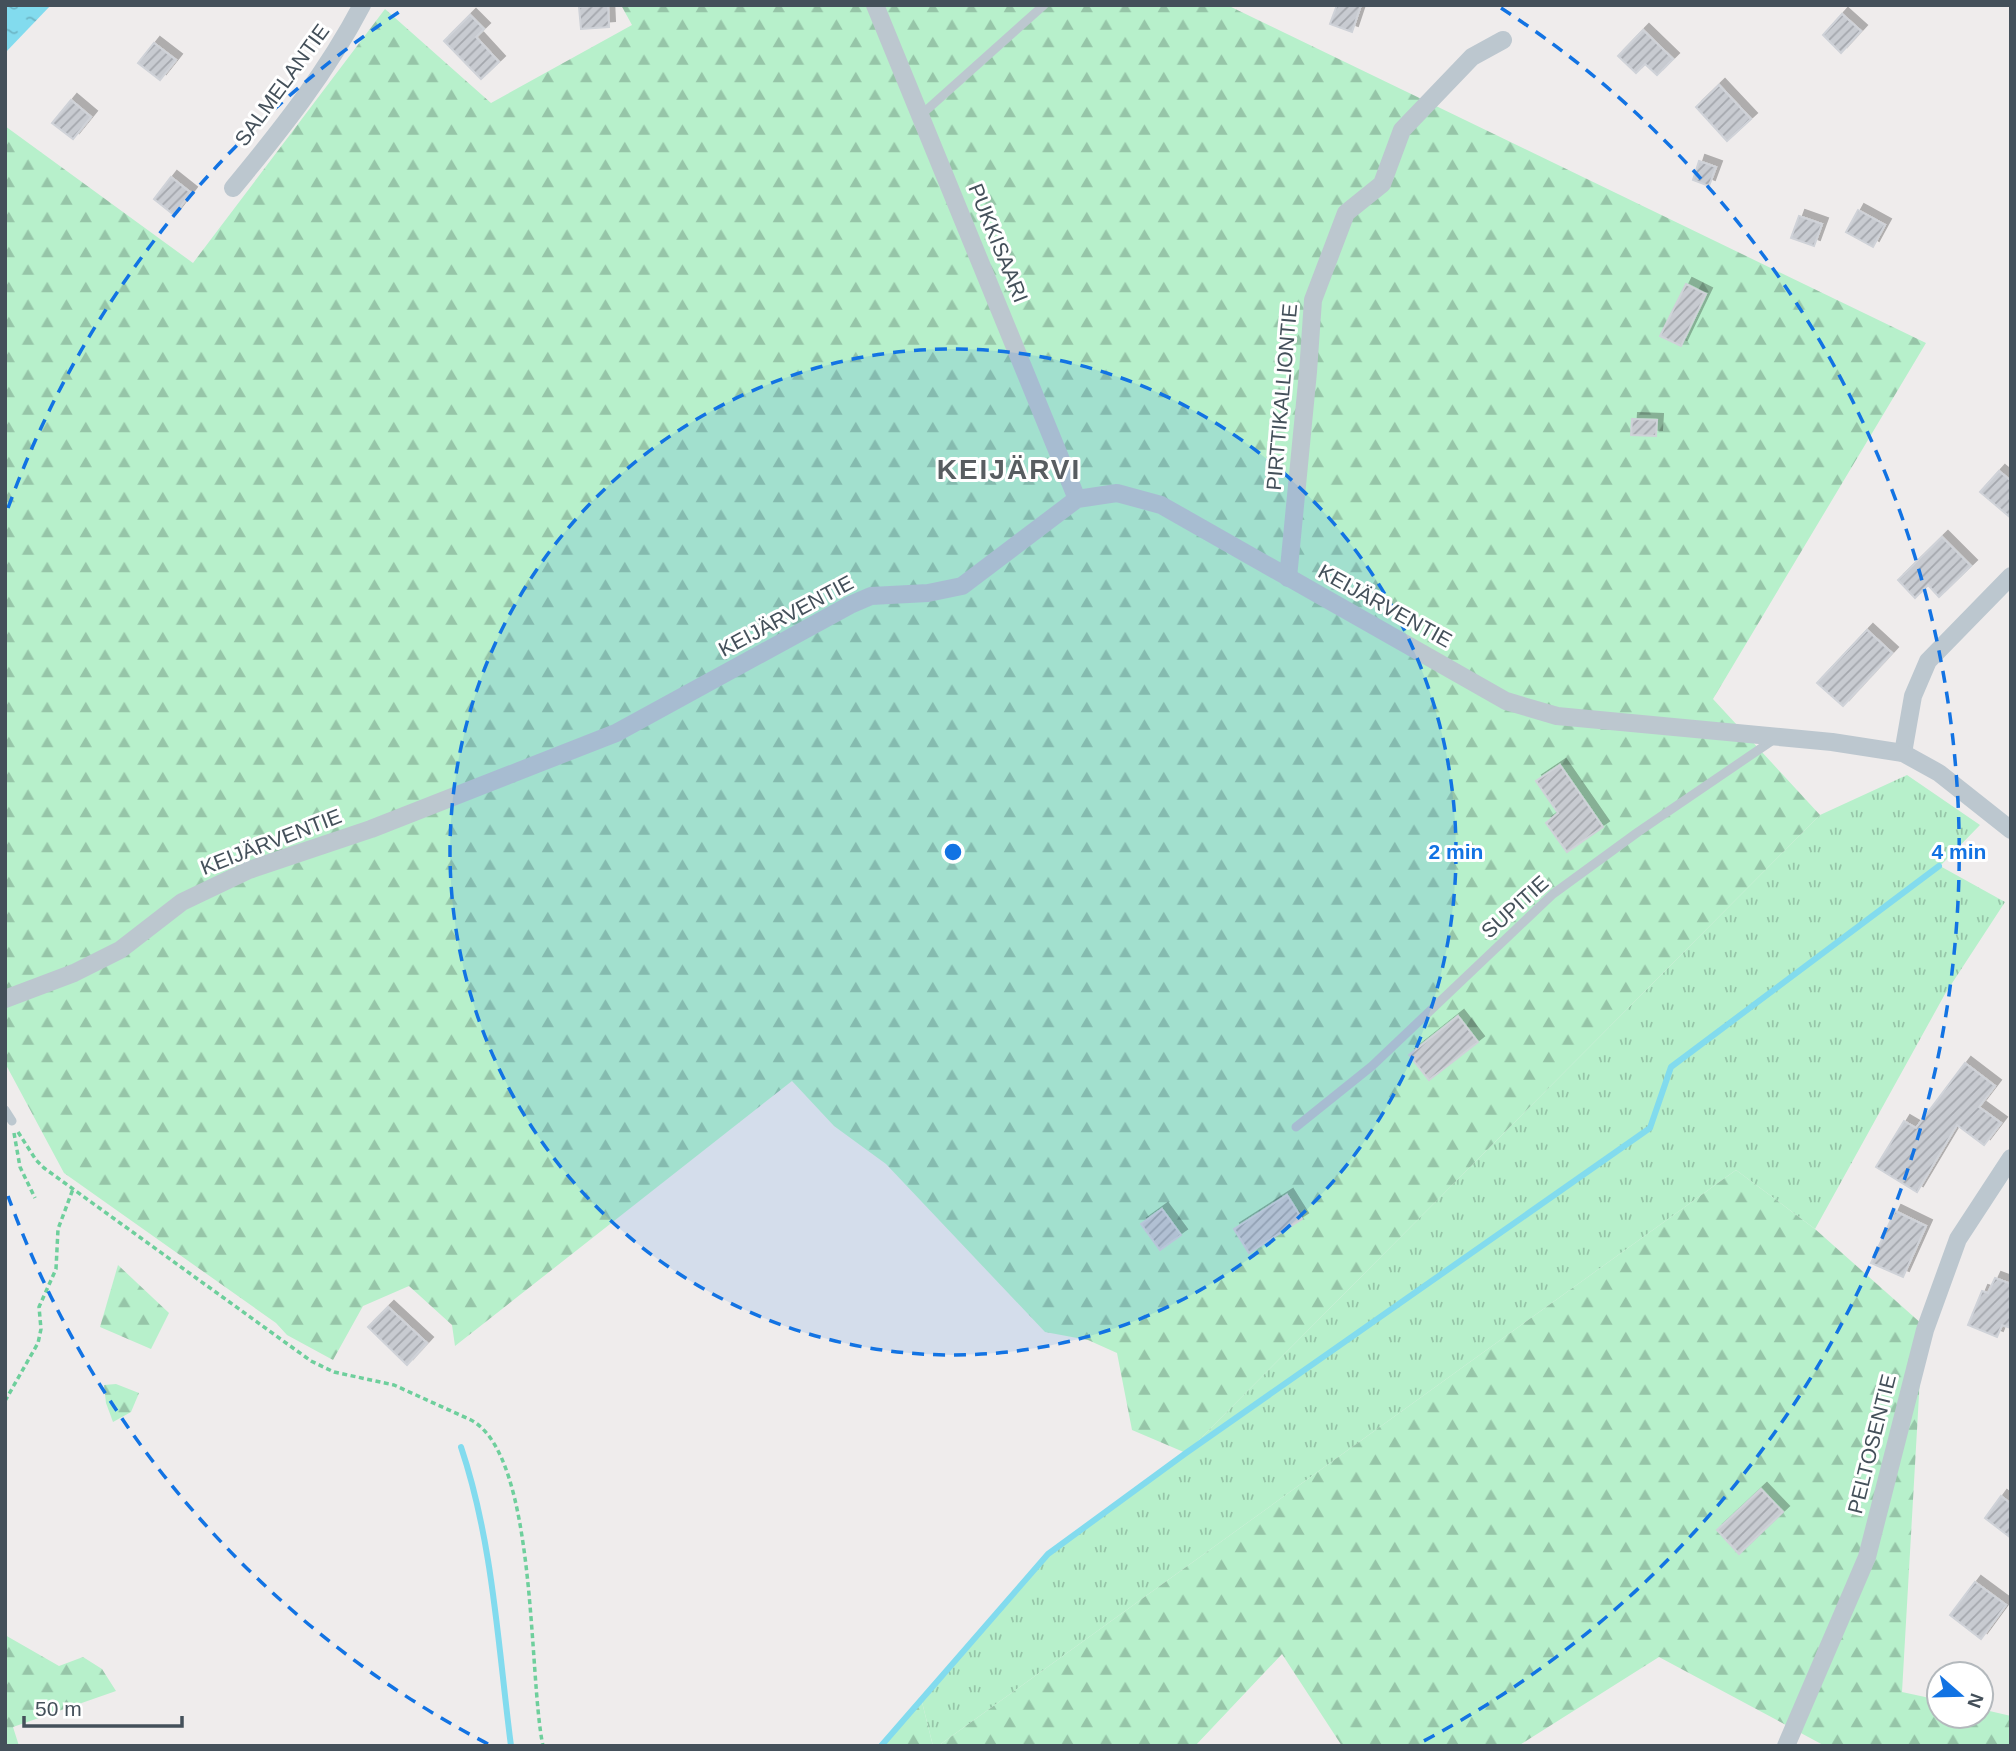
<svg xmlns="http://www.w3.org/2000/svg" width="2016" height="1751" viewBox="0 0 2016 1751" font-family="Arial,sans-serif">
  <defs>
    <pattern id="grass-tufts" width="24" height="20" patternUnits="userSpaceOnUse" patternTransform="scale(1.75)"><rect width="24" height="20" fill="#b7f0cb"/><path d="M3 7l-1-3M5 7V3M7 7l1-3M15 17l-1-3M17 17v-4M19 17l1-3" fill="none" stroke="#96c5a8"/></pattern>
    <pattern id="forest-firs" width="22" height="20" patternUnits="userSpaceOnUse" patternTransform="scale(1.75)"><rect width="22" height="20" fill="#b7f0cb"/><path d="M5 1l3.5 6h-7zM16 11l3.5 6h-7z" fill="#96c5a8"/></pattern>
    <pattern id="water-ripples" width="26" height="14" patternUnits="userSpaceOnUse" patternTransform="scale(1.75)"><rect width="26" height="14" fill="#82dbee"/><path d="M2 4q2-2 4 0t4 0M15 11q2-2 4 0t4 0" fill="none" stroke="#6cb4c4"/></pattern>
    <pattern id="building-hatch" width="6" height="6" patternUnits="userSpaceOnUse" patternTransform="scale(1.75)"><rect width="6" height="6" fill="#c8cbd1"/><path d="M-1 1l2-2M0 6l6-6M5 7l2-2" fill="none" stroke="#a4a7ad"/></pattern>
    <filter id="shadow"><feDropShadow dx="6" dy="-6" stdDeviation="0" flood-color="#0004"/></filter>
  </defs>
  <rect width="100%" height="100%" fill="#efecec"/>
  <polygon fill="url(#grass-tufts)" points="1907,775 1980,825 1940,866 2005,902 1945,994 1815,1229 1736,1170 938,1746 933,1746 921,1698 1048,1554 1186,1453 1820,815"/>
  <g fill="url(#forest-firs)">
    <polygon points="621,5 1227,5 1926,343 1713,699 1820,815 1186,1453 1132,1430 1117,1353 1088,1340 1045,1332 886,1164 834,1126 792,1081 455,1346 452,1325 409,1286 363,1306 333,1360 287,1335 276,1323 64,1173 5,1063 5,126 193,263 385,9 491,103 632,25"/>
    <polygon points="1736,1170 1815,1229 1923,1325 1902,1692 1939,1700 1939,1716 1981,1716 1981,1709 2011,1716 2011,1746 1825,1746 1659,1657 1518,1746 1342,1746 1282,1654 1195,1746 938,1746"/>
    <polygon points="118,1265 169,1313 151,1349 100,1327"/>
    <polygon points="116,1384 139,1393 131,1412 113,1422 106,1403 104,1385"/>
    <polygon points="5,1635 59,1666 83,1657 102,1669 116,1691 13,1727 19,1746 5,1746"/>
    <polygon points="921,1698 933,1746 881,1746"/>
  </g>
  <polygon fill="url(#water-ripples)" points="5,5 51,5 5,53"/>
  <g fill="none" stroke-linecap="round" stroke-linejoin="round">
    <g stroke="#82dbee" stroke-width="6">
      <path d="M461 1447C493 1542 498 1646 511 1746"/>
      <polyline points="881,1746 1048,1554 1186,1453 1650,1128 1671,1067 1939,866"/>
    </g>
  </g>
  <g fill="url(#building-hatch)" stroke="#cfd2d8" stroke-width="2" filter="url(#shadow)">
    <polygon points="608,5 609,27 581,29 579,7"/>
    <polygon points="1337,5 1361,5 1352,32 1330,24"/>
    <polygon points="1842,14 1861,31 1841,53 1823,35"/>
    <polygon points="470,15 484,29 476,37 499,62 481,79 444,41"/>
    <polygon points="1643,30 1673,59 1657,75 1645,64 1636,73 1618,56"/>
    <polygon points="154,43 176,60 160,80 138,63"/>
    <polygon points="1719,85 1751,119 1727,141 1696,107"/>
    <polygon points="71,100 91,117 73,139 52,123"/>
    <polygon points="1699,161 1716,167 1709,186 1693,180"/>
    <polygon points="171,177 191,193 174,215 154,199"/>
    <polygon points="1858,210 1885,225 1873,247 1846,232"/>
    <polygon points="1799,216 1822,224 1814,246 1791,238"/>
    <polygon points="1686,284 1706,294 1681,346 1660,336"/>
    <polygon points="1632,419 1657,420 1656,436 1631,435"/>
    <polygon points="1999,471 2011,481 2011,518 1980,492"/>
    <polygon points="1942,537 1971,566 1939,597 1928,585 1915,598 1898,580"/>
    <polygon points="1867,630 1892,653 1843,706 1817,683"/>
    <polygon points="1560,765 1603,827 1567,852 1546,823 1558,813 1536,781"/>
    <polygon points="1458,1016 1478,1042 1429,1080 1409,1055"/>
    <polygon points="1965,1063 1995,1086 1979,1107 2001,1123 1984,1145 1957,1125 1917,1192 1876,1167 1904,1121 1916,1128"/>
    <polygon points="1287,1195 1302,1219 1249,1253 1234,1229"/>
    <polygon points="1162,1209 1181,1235 1160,1250 1141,1224"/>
    <polygon points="1895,1211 1926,1226 1903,1277 1871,1263"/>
    <polygon points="1995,1278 2011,1284 2011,1328 2002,1325 1997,1337 1968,1325 1982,1291 1988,1293"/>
    <polygon points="388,1307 427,1343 407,1365 368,1327"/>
    <polygon points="1761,1489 1783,1512 1739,1554 1717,1530"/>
    <polygon points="2001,1496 2011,1504 2011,1538 1985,1518"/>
    <polygon points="1975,1582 2006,1605 1981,1639 1950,1615"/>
  </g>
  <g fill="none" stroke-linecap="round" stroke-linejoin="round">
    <g stroke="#6ecf9c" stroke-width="3.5" stroke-dasharray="5 3.5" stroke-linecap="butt">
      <path d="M18 1132 36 1160 44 1168 311 1361 334 1372 394 1385 471 1420C538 1456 528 1675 543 1746"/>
      <polyline points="14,1133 20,1167 35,1198"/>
      <polyline points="5,1401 38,1343 41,1329 39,1307 56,1269 58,1229 73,1189"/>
    </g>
    <g stroke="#bcc7cf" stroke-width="9">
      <polyline points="921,115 1044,5"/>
      <polyline points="5,1110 12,1121"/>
      <polyline points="1296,1127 1372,1066 1553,894 1638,832 1776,738"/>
    </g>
    <g stroke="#bcc7cf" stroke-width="18">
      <polyline points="875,5 1077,499"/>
      <path d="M233 188C281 130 327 72 362 5"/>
      <polyline points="1288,578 1308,372 1313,300 1346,213 1382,184 1402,130 1472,57 1503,40"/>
      <polyline points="1903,753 1913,696 1928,661 2011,576"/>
      <polyline points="5,999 74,973 120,950 182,902 249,870 371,829 616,733 850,605 871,596 928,593 962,586 1077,499 1117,493 1161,505 1506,701 1557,716 1832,742 1903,753 1939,773 2011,830"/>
      <polyline points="1786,1746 1867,1557 1925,1330 1958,1239 2011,1158"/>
    </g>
  </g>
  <circle cx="953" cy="852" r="503" fill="#1273e3" fill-opacity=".12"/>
  <g fill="none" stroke="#1273e3" stroke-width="3.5" stroke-dasharray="12 9">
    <circle cx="953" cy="852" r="503"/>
    <path d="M488 1744A1006 1006 0 0 1 8 1196M8 508A1006 1006 0 0 1 405 8M1501 8A1006 1006 0 0 1 1418 1744"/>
  </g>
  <g text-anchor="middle" stroke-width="6" stroke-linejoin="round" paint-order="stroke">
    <g font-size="21" fill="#44505a" stroke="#fff">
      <text transform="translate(282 85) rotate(-54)" y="7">SALMELANTIE</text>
      <text transform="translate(998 243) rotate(68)" y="7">PUKKISAARI</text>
      <text transform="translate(1282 397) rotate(-85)" y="7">PIRTTIKALLIONTIE</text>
      <text transform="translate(1385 606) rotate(29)" y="7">KEIJÄRVENTIE</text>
      <text transform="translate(786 616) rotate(-28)" y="7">KEIJÄRVENTIE</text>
      <text transform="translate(271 842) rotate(-21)" y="7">KEIJÄRVENTIE</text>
      <text transform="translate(1515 907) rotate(-42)" y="7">SUPITIE</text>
      <text transform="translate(1872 1444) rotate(-76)" y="7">PELTOSENTIE</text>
    </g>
    <g font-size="28" font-weight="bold" letter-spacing="2" fill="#585d61" stroke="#fff">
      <text x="1009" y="479">KEIJÄRVI</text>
    </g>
  </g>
  <circle cx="953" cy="852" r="10" fill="#1273e3" stroke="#fff" stroke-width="3.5"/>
  <g font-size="21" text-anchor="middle" font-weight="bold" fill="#1273e3" stroke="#fff" stroke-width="6" stroke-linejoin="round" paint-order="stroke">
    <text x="1456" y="859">2 min</text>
    <text x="1959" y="859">4 min</text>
  </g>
  <rect width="2016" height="1751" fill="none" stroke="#44505a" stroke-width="14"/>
  <g transform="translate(1960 1695) rotate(110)"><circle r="33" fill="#ffffff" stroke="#b4b9bd" stroke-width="2"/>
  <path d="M0-5L12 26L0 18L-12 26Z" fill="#1273e3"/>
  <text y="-10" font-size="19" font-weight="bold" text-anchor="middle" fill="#44505a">N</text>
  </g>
  <path d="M24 1716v10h158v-10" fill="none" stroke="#44505a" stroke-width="3.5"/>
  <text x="35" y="1716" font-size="21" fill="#44505a" stroke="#ffffff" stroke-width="5" paint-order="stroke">50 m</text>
</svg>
